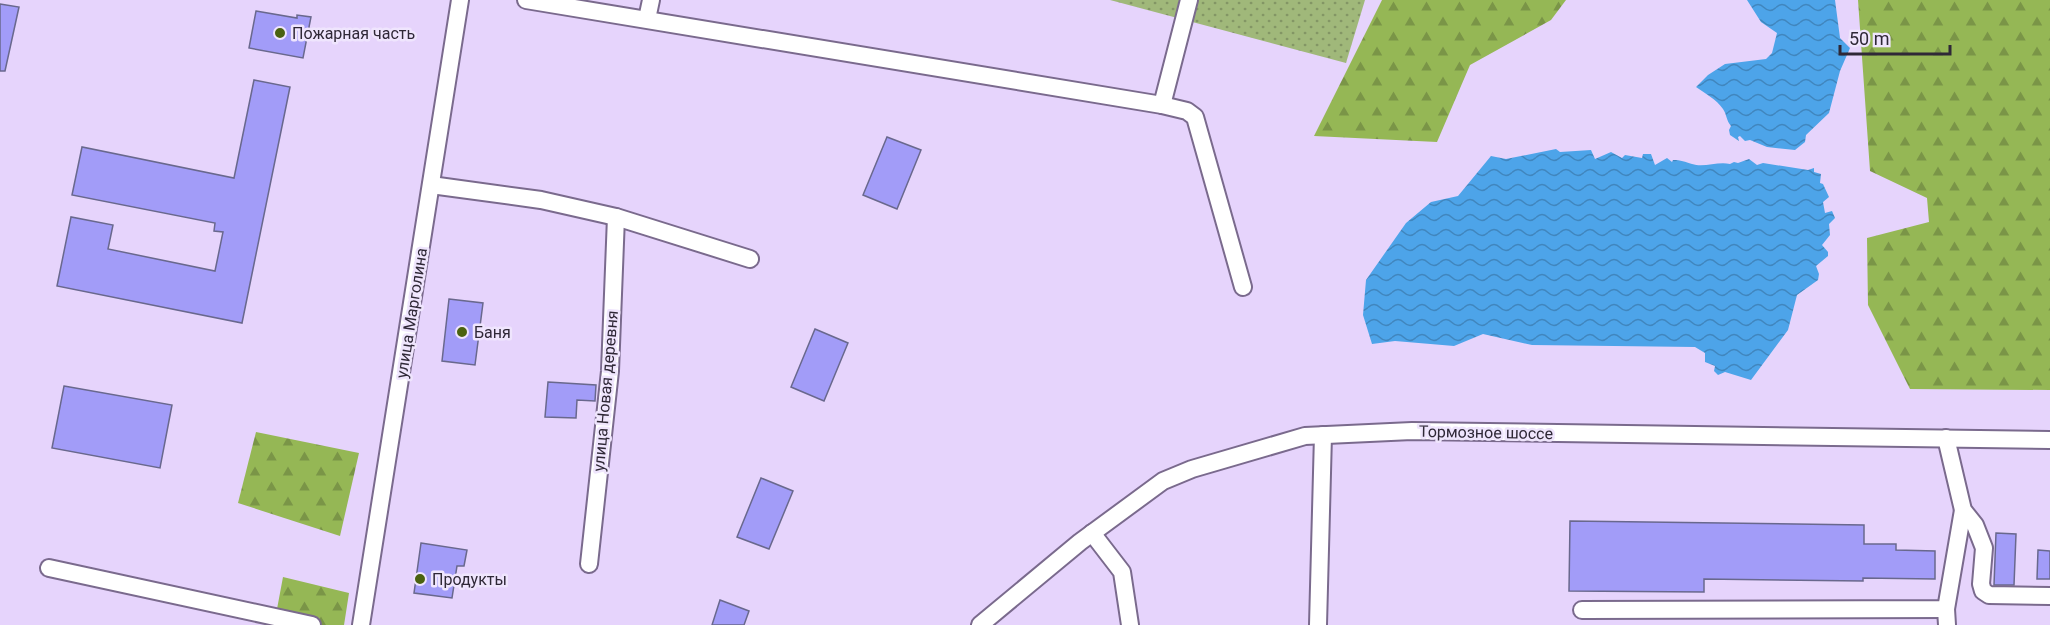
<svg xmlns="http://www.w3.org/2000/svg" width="2050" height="625" viewBox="0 0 2050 625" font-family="Roboto,sans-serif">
  <defs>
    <pattern id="forest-firs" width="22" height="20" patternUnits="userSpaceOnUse" patternTransform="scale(1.5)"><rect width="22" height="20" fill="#95b755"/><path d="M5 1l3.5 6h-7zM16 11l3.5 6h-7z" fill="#7a9547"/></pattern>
    <pattern id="garden-dots" width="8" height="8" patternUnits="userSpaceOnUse" patternTransform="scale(1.5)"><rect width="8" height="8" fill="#a0b87a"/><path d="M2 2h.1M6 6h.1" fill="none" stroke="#839665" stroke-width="1.8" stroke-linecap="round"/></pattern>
    <pattern id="water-waves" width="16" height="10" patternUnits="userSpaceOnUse" patternTransform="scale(1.5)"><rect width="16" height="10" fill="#4da4e9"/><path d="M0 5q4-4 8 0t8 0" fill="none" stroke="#4086be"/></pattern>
  </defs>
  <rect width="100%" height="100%" fill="#e6d4fc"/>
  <g fill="url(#forest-firs)">
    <polygon points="1382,0 1566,0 1551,20 1470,65 1437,142 1314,136"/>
    <polygon points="1858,0 2050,0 2050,390 1910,389 1868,305 1867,238 1929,222 1927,198 1870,171"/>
    <polygon points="256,432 359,453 340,536 238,503"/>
    <polygon points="283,577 349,593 344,625 274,625"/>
  </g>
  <polygon fill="url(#garden-dots)" points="1110,0 1365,0 1346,63"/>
  <g fill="url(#water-waves)">
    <path d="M1747 0H1835L1840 38 1850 48 1840 71 1829 113 1806 135 1805 142 1795 150 1767 147 1750 140 1745 141 1740 136 1738 137 1739 141 1730 135 1729 130 1731 126C1726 120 1727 115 1723 109 1716 99 1706 94 1696 87L1708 75 1725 64 1766 59 1772 53 1777 33 1761 22Z"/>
    <path d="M1556 149 1560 152 1591 150 1595 159 1611 152 1622 158 1625 155 1642 158 1643 154H1651L1655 165 1667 158 1672 162 1673 160C1681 160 1685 162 1692 164 1704 168 1718 161 1730 164L1734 162 1738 163 1749 159 1757 165 1763 163 1808 170 1814 168V172L1821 174 1820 183 1823 184 1829 197 1823 202 1825 213 1832 211 1835 218 1829 224 1830 235 1822 245 1828 252V256L1816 266 1819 274 1818 280 1797 295 1788 330 1751 380 1725 372 1718 375 1714 371 1715 366 1705 362V353L1695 347 1532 345 1483 334 1454 346 1395 341 1372 344 1363 315 1366 280 1406 223 1431 202 1458 196 1491 156 1506 159Z"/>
  </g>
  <g fill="#a29cf8" stroke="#69688d" stroke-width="1.5">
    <polygon points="0,4 19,7 5,71 0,71"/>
    <polygon points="256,11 297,18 297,15 311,17 303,58 249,48"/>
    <polygon points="254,80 290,87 242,323 57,286 71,217 113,225 108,249 215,271 223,232 214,231 215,223 72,195 82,147 234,178"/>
    <polygon points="887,137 921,150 897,209 863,195"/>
    <polygon points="449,299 483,303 475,365 442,361"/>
    <polygon points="815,329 848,343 824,401 791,387"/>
    <polygon points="548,382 596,385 595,401 577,400 576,418 545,417"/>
    <polygon points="64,386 172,405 160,468 52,448"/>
    <polygon points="761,478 793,491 769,549 737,537"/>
    <polygon points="1570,521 1864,525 1864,544 1896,544 1896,550 1935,551 1935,579 1863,578 1863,581 1704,579 1704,592 1569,591"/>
    <polygon points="1996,533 2016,534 2014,585 1994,585"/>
    <polygon points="421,543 467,550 464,566 457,566 452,598 414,593"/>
    <polygon points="2038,550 2050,551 2050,579 2037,579"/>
    <polygon points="720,600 749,611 744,625 712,625"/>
  </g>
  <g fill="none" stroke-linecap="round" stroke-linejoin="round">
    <g stroke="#7a6a8d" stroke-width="20">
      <g id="minor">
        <polyline points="526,0 1162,105 1187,111 1195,117 1243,287"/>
        <polyline points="647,19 651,0"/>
        <polyline points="1162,105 1189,0"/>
        <polyline points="431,185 541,200 616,217 750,259"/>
        <polyline points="1946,438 1963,510 1975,525 1984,548 1981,584 1983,591 1989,595 2050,596"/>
        <polyline points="1092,533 1122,572 1130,625"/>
        <polyline points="589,564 610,371 616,217"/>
        <polyline points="49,568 312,625"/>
        <polyline points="1946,609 1947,625"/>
        <polyline points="1582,610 1946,609 1963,510"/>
        <polyline points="361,625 460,0"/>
        <polyline points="980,625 1080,542 1163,481 1192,469 1305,436 1412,431 2050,440"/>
        <polyline points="1318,625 1323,435"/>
      </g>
    </g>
    <use href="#minor" stroke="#fff" stroke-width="16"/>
  </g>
  <g fill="#4a6210" stroke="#efe5fd" stroke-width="2">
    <circle cx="280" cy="33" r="6"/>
    <circle cx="462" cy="332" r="6"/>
    <circle cx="420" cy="579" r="6"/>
  </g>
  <g text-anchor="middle" stroke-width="5" stroke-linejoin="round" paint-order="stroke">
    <g font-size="16" fill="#2f2837" stroke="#efe5fd" text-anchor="start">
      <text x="292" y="39">Пожарная часть</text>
      <text x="474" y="338">Баня</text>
      <text x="432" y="585">Продукты</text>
    </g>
    <g font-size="16" fill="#2f2837" stroke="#efe5fd">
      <text transform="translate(411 313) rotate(-81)" y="6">улица Марголина</text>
      <text transform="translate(605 391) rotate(-85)" y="6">улица Новая деревня</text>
      <text transform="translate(1486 432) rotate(1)" y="6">Тормозное шоссе</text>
    </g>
  </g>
  <path d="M1840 45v9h110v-9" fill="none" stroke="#2f2837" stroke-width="3"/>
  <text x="1849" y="45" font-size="18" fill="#2f2837" stroke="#efe5fd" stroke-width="4.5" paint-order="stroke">50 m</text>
</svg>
